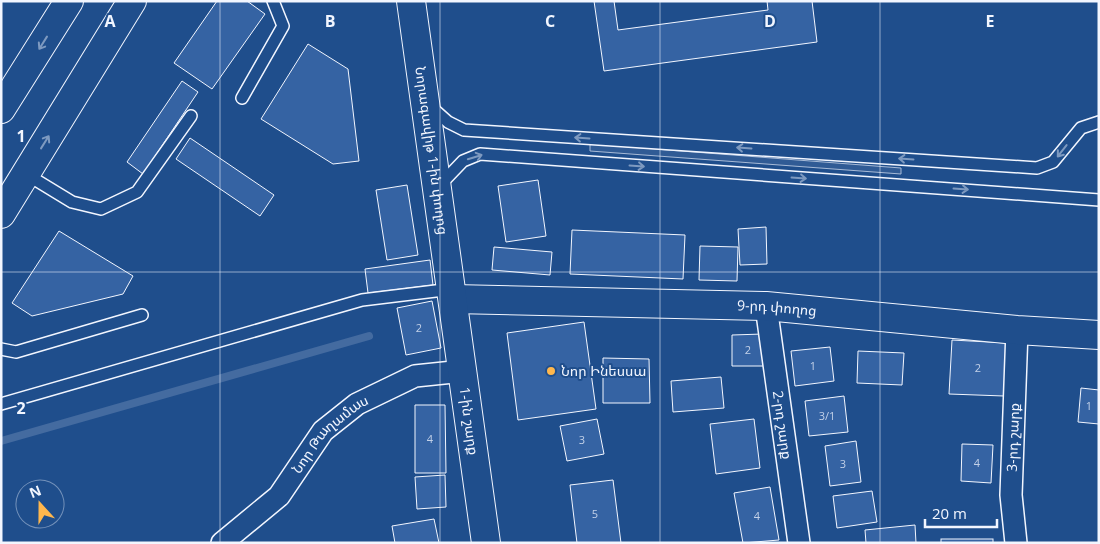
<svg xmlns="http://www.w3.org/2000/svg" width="1100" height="544" viewBox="0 0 1100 544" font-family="'Open Sans','Noto Sans Armenian',sans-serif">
  <rect width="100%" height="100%" fill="#1f4e8c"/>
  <polygon fill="#305b95" stroke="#a8bbd7" points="590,144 901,168 901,174 590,151"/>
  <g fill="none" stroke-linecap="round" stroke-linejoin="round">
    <polyline stroke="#446ba0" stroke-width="8" points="1,441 369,336"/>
  </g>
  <g fill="#3563a3" stroke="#f2f6ff">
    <polygon points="217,1 247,1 265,14 212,89 174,63"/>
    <polygon points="594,1 614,1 618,30 768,10 767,1 812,1 817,42 604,71"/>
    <polygon points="308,44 348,69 359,161 333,164 261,119"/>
    <polygon points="182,81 198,92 143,174 127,162"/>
    <polygon points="190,138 274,195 260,216 176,159"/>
    <polygon points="538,180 546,236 506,242 498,186"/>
    <polygon points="407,185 418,255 387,260 376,190"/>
    <polygon points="766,227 767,264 740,265 738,229"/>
    <polygon points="572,230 685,235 683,279 570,274"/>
    <polygon points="59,231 133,276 123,294 32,316 12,303"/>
    <polygon points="700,246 738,247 737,281 699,280"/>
    <polygon points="494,247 552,252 550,275 492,270"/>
    <polygon points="430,260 433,285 368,293 365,269"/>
    <polygon points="432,301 441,348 406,355 397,308"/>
    <polygon points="584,322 596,409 518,420 507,333"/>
    <polygon points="763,334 764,366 732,366 732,335"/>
    <polygon points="952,340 1007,343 1004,396 949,394"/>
    <polygon points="830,347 834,381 795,386 791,351"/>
    <polygon points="858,351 904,353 902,385 857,383"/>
    <polygon points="603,358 649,359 650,403 603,403"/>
    <polygon points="721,377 724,408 673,412 671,381"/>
    <polygon points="1081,388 1099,390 1099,424 1078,422"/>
    <polygon points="844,396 848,432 809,436 805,401"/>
    <polygon points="415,405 445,405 446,473 415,473"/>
    <polygon points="597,419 604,454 567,461 560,426"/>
    <polygon points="754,419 760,468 716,474 710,424"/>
    <polygon points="856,441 861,482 830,486 825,446"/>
    <polygon points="962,444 993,445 991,483 961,481"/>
    <polygon points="445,475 446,507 417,509 415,477"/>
    <polygon points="613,480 621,543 577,543 570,485"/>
    <polygon points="770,487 779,540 743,543 734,493"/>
    <polygon points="872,491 877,522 837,528 833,496"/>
    <polygon points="434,519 439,543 395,543 392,526"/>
    <polygon points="915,525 916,543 866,543 865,530"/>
    <rect x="941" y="539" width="52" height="4"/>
  </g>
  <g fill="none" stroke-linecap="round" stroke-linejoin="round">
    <g stroke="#f2f6ff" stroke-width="14">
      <g id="lane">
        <polyline points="242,98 283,26 273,1"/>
        <polyline points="430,106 448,122 464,130 1037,168 1053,162 1081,128 1099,122"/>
        <polyline points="26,174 72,202 101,209 137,192 191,116"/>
        <polyline points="439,186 463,161 480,154 1099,200"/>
        <polyline points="1,349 16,352 142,315"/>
        <polyline points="1,404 362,300 452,289"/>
      </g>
    </g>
    <g stroke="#f2f6ff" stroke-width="24">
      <g id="street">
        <path id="s1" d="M766 306 799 543"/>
        <path id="s2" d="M222 543 279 496 323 431 357 404 415 376 463 371"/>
        <path id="s3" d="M1016 543 1011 495 1017 330"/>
      </g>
    </g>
    <g stroke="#f2f6ff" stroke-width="30">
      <g id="secondary">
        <path id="s4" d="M453 299 766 306 1017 330 1099 335"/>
      </g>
    </g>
    <g stroke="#f2f6ff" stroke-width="30">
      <g id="primary">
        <path id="s5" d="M411 1 486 543"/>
      </g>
    </g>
    <g stroke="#f2f6ff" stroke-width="30">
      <g id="highway">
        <polyline points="1,109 69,1"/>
        <polyline points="1,214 132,1"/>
      </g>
    </g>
    <use href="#lane" stroke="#1f4e8c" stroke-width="11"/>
    <use href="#street" stroke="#1f4e8c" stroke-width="21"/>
    <use href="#secondary" stroke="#1f4e8c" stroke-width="28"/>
    <use href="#primary" stroke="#1f4e8c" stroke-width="28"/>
    <use href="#highway" stroke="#1f4e8c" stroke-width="28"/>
  </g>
  <defs><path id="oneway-shaft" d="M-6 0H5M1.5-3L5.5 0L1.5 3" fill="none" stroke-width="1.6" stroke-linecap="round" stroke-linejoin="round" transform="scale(1.25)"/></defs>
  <g stroke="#7e9ac0">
    <use href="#oneway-shaft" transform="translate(43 43) rotate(122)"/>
    <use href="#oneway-shaft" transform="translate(582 138) rotate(-176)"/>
    <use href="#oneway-shaft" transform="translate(45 142) rotate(-58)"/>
    <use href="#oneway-shaft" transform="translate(744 148) rotate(-176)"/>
    <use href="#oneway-shaft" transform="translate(1062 151) rotate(128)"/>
    <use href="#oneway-shaft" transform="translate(475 157) rotate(-17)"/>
    <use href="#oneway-shaft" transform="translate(906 159) rotate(-176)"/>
    <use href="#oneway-shaft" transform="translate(637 166) rotate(4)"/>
    <use href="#oneway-shaft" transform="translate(799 178) rotate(4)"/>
    <use href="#oneway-shaft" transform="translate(961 189) rotate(4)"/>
  </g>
  <path fill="none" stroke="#f2f6ff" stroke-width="1" stroke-opacity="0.55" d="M220 1V543M440 1V543M660 1V543M880 1V543M1 272H1099"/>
  <circle fill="#ffb74d" stroke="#1f4e8c" stroke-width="2" cx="551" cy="371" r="5"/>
  <g text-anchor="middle" stroke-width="4" stroke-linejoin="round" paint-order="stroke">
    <g font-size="11" fill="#c3d1e8">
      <text x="419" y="332">2</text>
      <text x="748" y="354">2</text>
      <text x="813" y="370">1</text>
      <text x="978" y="372">2</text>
      <text x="1089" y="410">1</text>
      <text x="827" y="420">3/1</text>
      <text x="430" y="443">4</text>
      <text x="582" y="444">3</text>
      <text x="977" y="467">4</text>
      <text x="843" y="468">3</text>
      <text x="595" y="518">5</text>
      <text x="757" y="520">4</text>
    </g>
    <g font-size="14" fill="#f2f6ff" stroke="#1f4e8c">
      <text dy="5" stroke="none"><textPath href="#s5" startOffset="151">Նորագավիթ 1-ին փողոց</textPath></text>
      <text dy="5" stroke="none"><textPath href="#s4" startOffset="324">9-րդ փողոց</textPath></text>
      <text dy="5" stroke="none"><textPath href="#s5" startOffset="424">1-ին շարք</textPath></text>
      <text dy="5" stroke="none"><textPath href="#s1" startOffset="120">2-րդ շարք</textPath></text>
      <text dy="5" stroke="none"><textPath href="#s2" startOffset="155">Նոր Թաղամաս</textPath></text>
      <text dy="5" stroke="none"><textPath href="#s3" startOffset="106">3-րդ շարք</textPath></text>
    </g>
    <g font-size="14" fill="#f2f6ff" stroke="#1f4e8c" text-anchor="start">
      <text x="561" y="376">Նոր Ինեսսա</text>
    </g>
  </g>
  <g font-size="16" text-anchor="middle" font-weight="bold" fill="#f2f6ff" stroke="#1f4e8c" stroke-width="4" stroke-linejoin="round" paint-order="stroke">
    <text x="110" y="27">A</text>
    <text x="330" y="27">B</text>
    <text x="550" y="27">C</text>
    <text x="770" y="27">D</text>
    <text x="990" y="27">E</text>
    <text x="21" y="142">1</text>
    <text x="21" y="414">2</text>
  </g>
  <rect width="1100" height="544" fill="none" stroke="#f2f6ff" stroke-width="5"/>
  <g transform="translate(40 504) rotate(339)"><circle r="24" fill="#1f4e8c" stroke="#7391ba"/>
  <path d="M0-4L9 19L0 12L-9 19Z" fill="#ffb74d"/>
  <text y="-8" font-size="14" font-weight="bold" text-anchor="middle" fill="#f2f6ff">N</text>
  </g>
  <path d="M925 519v8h72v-8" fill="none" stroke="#f2f6ff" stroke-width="2.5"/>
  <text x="932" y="519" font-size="15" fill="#f2f6ff" stroke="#1f4e8c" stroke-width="4" paint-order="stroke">20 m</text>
</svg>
